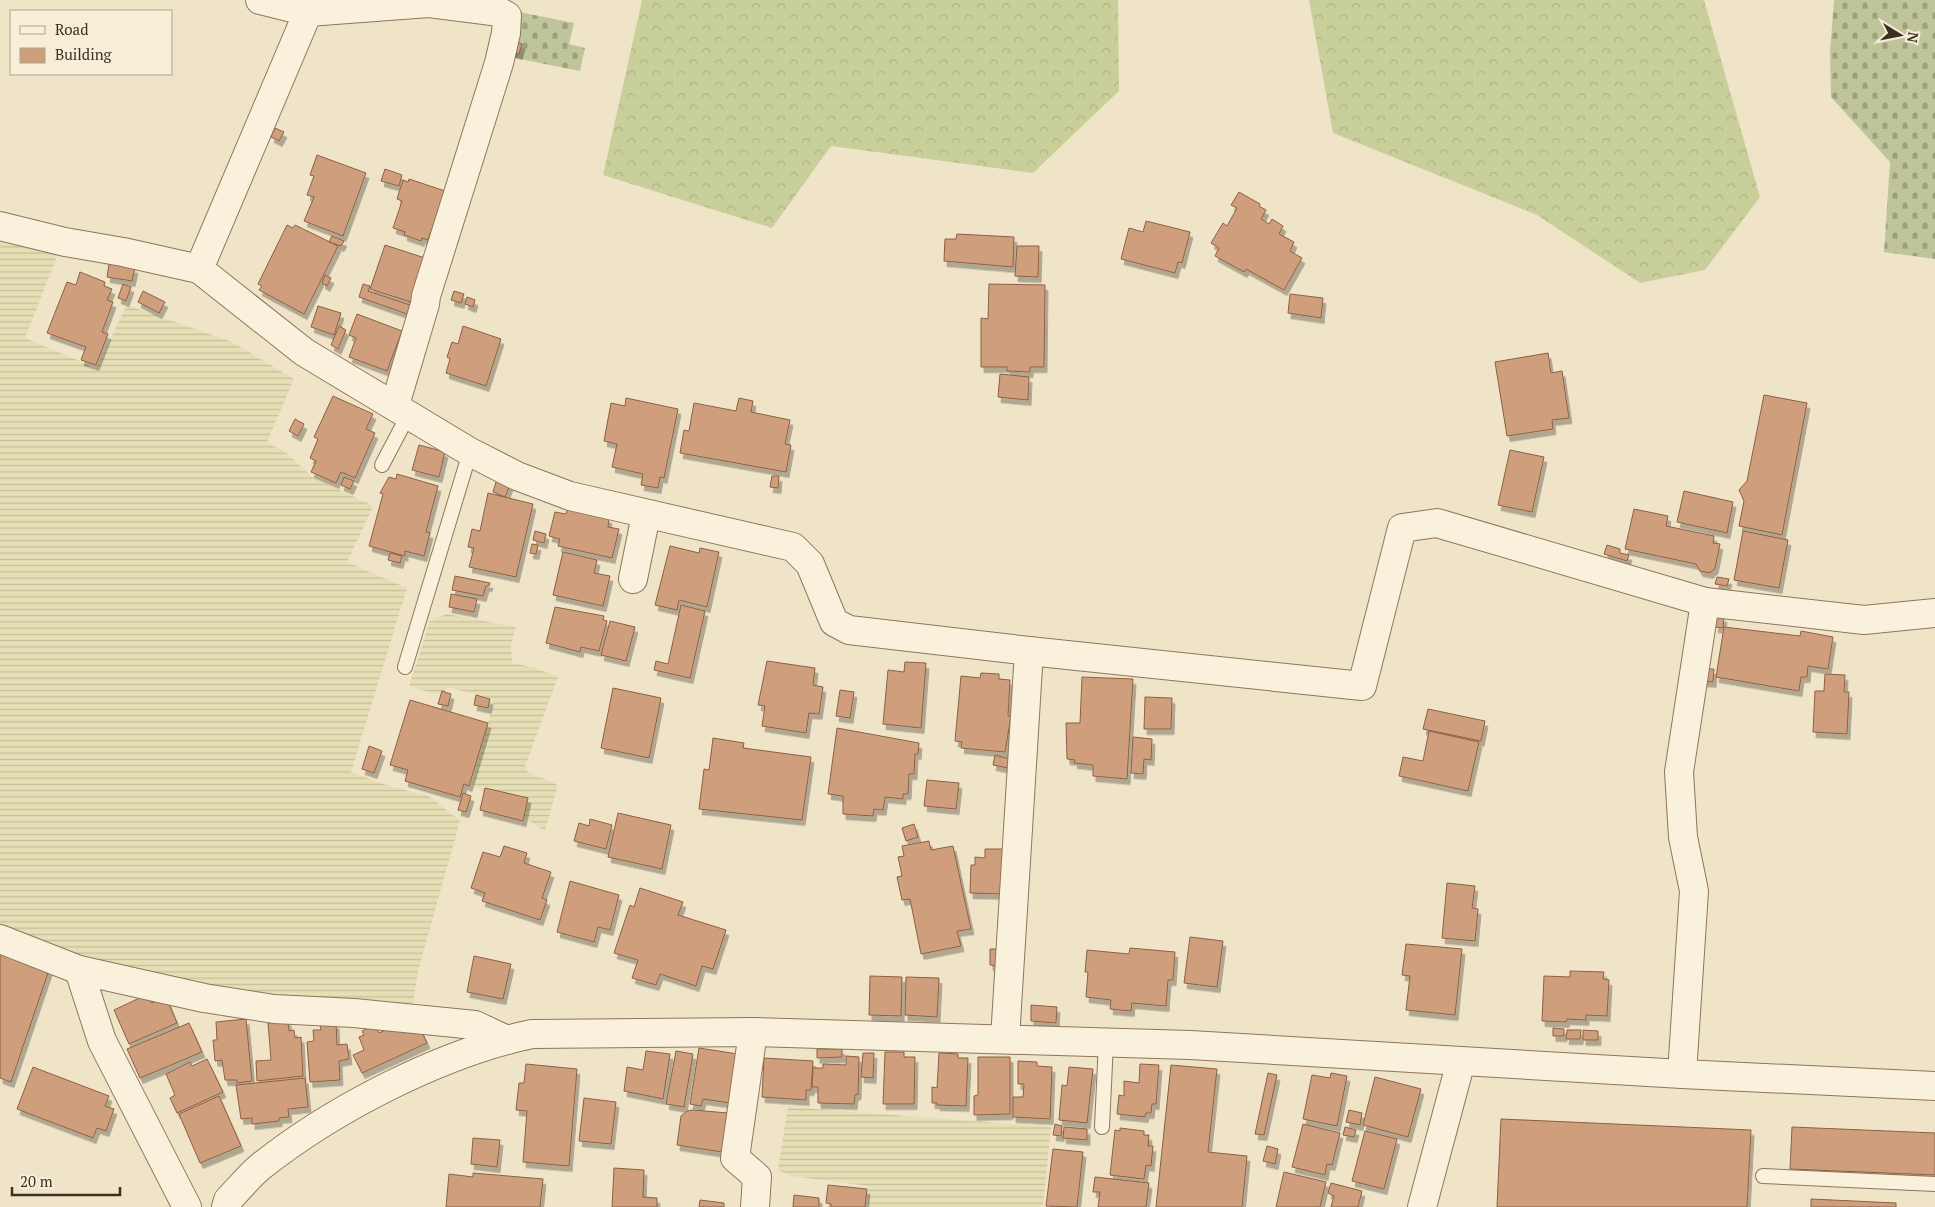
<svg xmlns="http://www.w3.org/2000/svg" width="1935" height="1207" viewBox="0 0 1935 1207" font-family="'PT Serif',serif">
  <defs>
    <pattern id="farmland-rules" width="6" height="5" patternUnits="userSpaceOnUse" patternTransform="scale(1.25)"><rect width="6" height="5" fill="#e6deb5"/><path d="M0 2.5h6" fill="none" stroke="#c6bf9b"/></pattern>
    <pattern id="forest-crowns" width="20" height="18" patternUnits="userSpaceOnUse" patternTransform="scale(1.25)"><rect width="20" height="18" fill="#c9cf9b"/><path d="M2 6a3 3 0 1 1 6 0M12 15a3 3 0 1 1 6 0" fill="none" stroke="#aeb285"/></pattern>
    <pattern id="cemetery-stones" width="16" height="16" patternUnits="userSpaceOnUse" patternTransform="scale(1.25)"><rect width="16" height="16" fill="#bfc49a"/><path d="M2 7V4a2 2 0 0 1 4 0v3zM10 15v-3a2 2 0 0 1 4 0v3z" fill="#9ca07d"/></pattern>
    <filter id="shadow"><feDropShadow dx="3" dy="5.5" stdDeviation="0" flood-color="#0004"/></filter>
  </defs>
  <rect width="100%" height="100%" fill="#f0e4c8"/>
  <g fill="url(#farmland-rules)">
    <polygon points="0,239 58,254 25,338 96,368 127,305 232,342 294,379 267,442 288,454 312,477 373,506 347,562 407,588 351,772 389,786 429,796 460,821 418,971 413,1003 363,1004 292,1000 227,989 58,952 0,931"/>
    <polygon points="447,614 516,627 511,645 512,663 536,668 558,677 525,766 528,772 558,785 545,831 472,784 494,699 447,687 443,695 434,694 409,686 430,621"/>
    <polygon points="788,1107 1051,1127 1043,1207 867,1207 868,1186 791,1176 778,1170"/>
  </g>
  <g fill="url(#forest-crowns)">
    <polygon points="642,0 1118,0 1119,91 1033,173 831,146 772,228 603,175"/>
    <polygon points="1309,0 1704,0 1760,197 1705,270 1640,283 1537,215 1333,133"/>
  </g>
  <g fill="url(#cemetery-stones)">
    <polygon points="1834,0 1935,0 1935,259 1884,252 1890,162 1831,97 1830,52"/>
    <polygon points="519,12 574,23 569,44 585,48 580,71 510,57"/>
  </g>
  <g fill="#cf9f7d" stroke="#8d5f41" filter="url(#shadow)">
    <polygon points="514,41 522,44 519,54 511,51"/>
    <polygon points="275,128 284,132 279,141 271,137"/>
    <polygon points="317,155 366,173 343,236 304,221 314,197 307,195 314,176 310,175"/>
    <polygon points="385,169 402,175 399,186 381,181"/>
    <polygon points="409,179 448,192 435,234 430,233 428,240 422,238 421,241 404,235 405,232 393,228 402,201 397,199 403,180 408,182"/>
    <polygon points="1239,192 1260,204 1259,206 1266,210 1261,219 1269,224 1272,219 1283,226 1279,234 1294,242 1290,251 1302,258 1284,290 1246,269 1244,272 1215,256 1219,248 1211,243 1223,223 1227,226 1237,208 1231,205"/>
    <polygon points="1146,221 1190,232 1182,263 1178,262 1175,273 1121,259 1129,228 1143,232"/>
    <polygon points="287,225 293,228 295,225 338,246 304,314 259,290 262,286 258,284"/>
    <polygon points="957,234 1014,237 1013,267 944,261 945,239 956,239"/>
    <polygon points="332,236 344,241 341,246 329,242"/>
    <polygon points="385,245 425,258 411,302 370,289"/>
    <polygon points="1017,246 1039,246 1038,277 1015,276"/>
    <polygon points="109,264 135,268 132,281 107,277"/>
    <polygon points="80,272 105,282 104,286 112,289 107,300 113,302 102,332 108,334 96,365 81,360 86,347 47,333 67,282 76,285"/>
    <polygon points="325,275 331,278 327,286 322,283"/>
    <polygon points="123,284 131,287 126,301 118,298"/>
    <polygon points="363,284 370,286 368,291 410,305 407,314 359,297"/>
    <polygon points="989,284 1045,285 1044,367 1030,367 1030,372 1007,371 1007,367 981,367 981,318 988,319"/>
    <polygon points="143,291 165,302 159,313 138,302"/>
    <polygon points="454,291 464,294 461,303 451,300"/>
    <polygon points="1290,294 1323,298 1321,318 1288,313"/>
    <polygon points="467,297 475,300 473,307 465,304"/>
    <polygon points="318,306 341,313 334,335 311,327"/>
    <polygon points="357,314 402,331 387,371 349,357 356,338 349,335"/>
    <polygon points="339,326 346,330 338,349 331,345"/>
    <polygon points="463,326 501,339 486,386 446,373 450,359 447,357 452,342 458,344"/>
    <polygon points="1548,353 1551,373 1562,371 1569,418 1552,420 1553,429 1507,436 1495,362"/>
    <polygon points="1000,374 1029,377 1028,400 998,397"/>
    <polygon points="1764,395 1807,403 1782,535 1739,526 1744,501 1739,490 1747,481"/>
    <polygon points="333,396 373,414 366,429 375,433 355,478 341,472 336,483 311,472 316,461 310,458 318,439 314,437"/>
    <polygon points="626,398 678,409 664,478 660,477 658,488 641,485 643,474 612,467 617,444 604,441 611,403 625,406"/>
    <polygon points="739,398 753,401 751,412 790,420 785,444 791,445 786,472 680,453 684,430 689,431 694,403 736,411"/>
    <polygon points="295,419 304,424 298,436 289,431"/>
    <polygon points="419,445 445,452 439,477 412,470"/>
    <polygon points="1510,450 1544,457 1532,512 1498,505"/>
    <polygon points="397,474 438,486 426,532 430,533 424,556 405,551 405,556 369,546 383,494 380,493 389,477 396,479"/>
    <polygon points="772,476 779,476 778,488 770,487"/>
    <polygon points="344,477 354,481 350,489 341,485"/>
    <polygon points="497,479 510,485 505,497 493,492"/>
    <polygon points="1684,491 1733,502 1727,533 1677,522"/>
    <polygon points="488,493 533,504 516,577 469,567 474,548 468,547 472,529 480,531"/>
    <polygon points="568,507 609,518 608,527 619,529 612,558 558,546 560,539 549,536 555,512 566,514"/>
    <polygon points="1634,509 1668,516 1666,526 1714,536 1713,543 1720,544 1715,568 1710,573 1700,571 1696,564 1625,549"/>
    <polygon points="535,531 546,534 544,543 533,540"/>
    <polygon points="1743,531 1788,540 1779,588 1734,580"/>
    <polygon points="532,544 538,545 536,554 530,553"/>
    <polygon points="1607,545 1620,549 1620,553 1629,555 1627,561 1604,554"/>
    <polygon points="670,546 699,553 700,548 719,552 707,607 679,600 677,610 655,605"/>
    <polygon points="563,552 597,560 594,573 610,576 603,606 553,595"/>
    <polygon points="390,553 402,556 400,563 388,560"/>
    <polygon points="455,576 490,583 489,586 486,586 483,596 452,590"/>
    <polygon points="1717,577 1729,579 1727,586 1715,584"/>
    <polygon points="451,594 477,599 474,612 449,607"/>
    <polygon points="681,605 705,611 690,678 654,670 656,661 668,664"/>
    <polygon points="555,607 604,616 603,620 607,621 599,651 581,647 580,652 546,643"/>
    <polygon points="1717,616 1724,617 1723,628 1715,627"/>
    <polygon points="610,621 635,627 626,661 601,655"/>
    <polygon points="1724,627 1800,636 1801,631 1833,637 1828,669 1808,666 1807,677 1801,677 1799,691 1716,677"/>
    <polygon points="767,661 815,668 813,685 823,687 819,714 809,713 806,733 762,726 765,706 758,705"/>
    <polygon points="905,662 926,663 921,728 883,724 888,670 904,672"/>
    <polygon points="1705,669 1714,669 1713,682 1703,681"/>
    <polygon points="981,673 999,674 999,679 1010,680 1008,716 1011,716 1005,752 961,748 962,742 955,741 961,676 980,678"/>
    <polygon points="1825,674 1845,675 1844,692 1849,692 1847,734 1813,732 1815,691 1824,691"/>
    <polygon points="1082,677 1133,679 1127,779 1093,776 1093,765 1074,763 1075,760 1067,759 1066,723 1080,723"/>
    <polygon points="613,688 661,698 649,758 601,748"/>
    <polygon points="840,690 854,692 850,718 836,716"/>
    <polygon points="442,691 451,694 448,706 438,704"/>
    <polygon points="476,695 490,699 488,708 474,705"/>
    <polygon points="1145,697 1172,698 1171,729 1144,729"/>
    <polygon points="410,700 488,723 469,786 464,784 460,797 405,781 408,770 390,765"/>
    <polygon points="1428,709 1485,721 1481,741 1423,729"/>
    <polygon points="837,728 919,743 918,754 915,754 914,774 909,774 908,794 903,794 903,799 885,797 883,810 874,809 873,816 843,814 843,796 828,794"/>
    <polygon points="1429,731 1479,742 1468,791 1399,776 1403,757 1423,761"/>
    <polygon points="1133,737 1152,739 1151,760 1144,759 1143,774 1131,773"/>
    <polygon points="713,738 744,743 743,748 811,757 802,820 699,809 704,769 709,770"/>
    <polygon points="369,746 382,751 374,773 362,769"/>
    <polygon points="995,755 1010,759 1008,768 993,765"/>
    <polygon points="927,780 959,783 956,809 924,806"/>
    <polygon points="485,788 528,798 523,821 480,810"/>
    <polygon points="463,793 471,796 466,812 458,810"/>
    <polygon points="618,813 671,825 662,869 608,857"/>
    <polygon points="590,819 612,825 606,849 574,841 579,823 589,826"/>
    <polygon points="914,824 918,837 906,841 902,828"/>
    <polygon points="929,841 931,850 953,846 971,929 957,931 961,946 921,954 910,899 902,900 897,877 902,876 898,857 904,856 902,846"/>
    <polygon points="504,846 527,853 524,863 551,872 542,898 547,900 540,920 482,901 485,893 471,888 483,852 500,857"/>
    <polygon points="985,849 1003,849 1002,894 970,893 971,865 975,865 975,857 985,858"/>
    <polygon points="570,881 619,895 610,930 598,927 594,942 557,932"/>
    <polygon points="1447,883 1475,886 1472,908 1478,909 1475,941 1442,938"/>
    <polygon points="640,888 683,902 678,915 726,930 713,969 702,966 696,986 660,974 656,985 632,978 638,960 614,953 630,905 634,907"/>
    <polygon points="1190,937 1223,941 1217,987 1184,983"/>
    <polygon points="1406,944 1462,949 1455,1015 1406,1010 1410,976 1402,975"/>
    <polygon points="1130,948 1175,952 1173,980 1168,980 1166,1006 1132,1003 1131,1011 1110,1009 1111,1000 1086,997 1088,972 1085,972 1087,950 1129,954"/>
    <polygon points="990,949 999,949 998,966 990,965"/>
    <polygon points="0,954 49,970 11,1082 0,1078"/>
    <polygon points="474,956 511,964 503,999 467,992"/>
    <polygon points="1570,971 1604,972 1603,979 1609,980 1607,1016 1586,1015 1586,1020 1567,1019 1566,1022 1542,1021 1544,976 1570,977"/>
    <polygon points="870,976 902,977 901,1016 869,1015"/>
    <polygon points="906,977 939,978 937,1017 905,1015"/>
    <polygon points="148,994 152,1003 166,997 177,1023 129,1044 114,1010"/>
    <polygon points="1031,1005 1057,1007 1056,1023 1031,1021"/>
    <polygon points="246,1019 252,1081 237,1083 237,1080 225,1080 222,1060 215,1061 213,1040 217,1040 216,1022"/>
    <polygon points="288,1020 289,1031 294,1030 295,1038 301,1037 303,1076 257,1081 256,1061 271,1060 268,1023"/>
    <polygon points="189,1023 202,1052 140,1078 127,1049"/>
    <polygon points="336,1023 337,1045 347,1044 349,1059 339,1061 340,1080 310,1082 307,1042 314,1041 313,1030 321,1030 320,1024"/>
    <polygon points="375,1025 379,1033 397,1025 401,1026 404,1033 419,1026 427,1043 362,1073 353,1055 364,1050 359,1037 364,1035 362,1031"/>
    <polygon points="1553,1028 1564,1029 1564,1036 1553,1036"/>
    <polygon points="1567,1030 1581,1030 1580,1039 1566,1039"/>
    <polygon points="1583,1030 1598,1031 1598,1040 1583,1040"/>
    <polygon points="699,1048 738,1054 730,1103 703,1099 701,1106 690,1104"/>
    <polygon points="817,1049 842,1049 842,1057 817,1058"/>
    <polygon points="646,1051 670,1054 663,1099 624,1091 627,1067 643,1070"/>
    <polygon points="676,1051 693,1054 684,1107 666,1104"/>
    <polygon points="885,1052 904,1052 904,1057 915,1057 914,1104 883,1104"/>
    <polygon points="863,1053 874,1053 873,1078 861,1077"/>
    <polygon points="939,1053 958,1054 958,1058 968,1058 966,1106 937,1105 937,1103 932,1103 932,1087 937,1088"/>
    <polygon points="846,1056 859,1057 858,1094 855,1095 854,1104 818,1103 818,1087 812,1087 813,1068 823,1068 823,1064 846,1065"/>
    <polygon points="978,1057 1010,1057 1010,1114 974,1115 974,1096 978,1095"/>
    <polygon points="764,1058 813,1061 811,1090 806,1090 806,1100 762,1097"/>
    <polygon points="207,1059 223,1092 177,1113 170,1098 175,1095 166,1074 190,1062 192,1066"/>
    <polygon points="1018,1061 1037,1062 1037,1066 1052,1067 1050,1119 1013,1117 1013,1097 1023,1097 1024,1084 1018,1084"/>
    <polygon points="526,1064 577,1069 569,1166 523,1162 527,1111 516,1110 519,1083 524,1083"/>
    <polygon points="1140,1064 1159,1065 1156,1104 1152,1104 1151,1113 1146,1113 1145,1117 1117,1114 1119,1095 1124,1096 1124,1081 1139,1083"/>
    <polygon points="1171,1065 1217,1069 1208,1152 1247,1156 1242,1207 1156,1207"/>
    <polygon points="33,1067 109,1096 105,1106 114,1109 106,1131 97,1128 93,1138 17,1109"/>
    <polygon points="1069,1067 1093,1069 1087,1123 1059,1120 1062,1085 1067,1086"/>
    <polygon points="1268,1073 1277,1075 1264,1135 1255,1134"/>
    <polygon points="1331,1073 1347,1076 1337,1126 1303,1119 1312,1075 1330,1078"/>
    <polygon points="1375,1077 1421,1089 1408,1137 1363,1125"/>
    <polygon points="305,1078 308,1107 288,1109 289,1117 279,1118 279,1121 252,1124 252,1118 241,1119 236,1085"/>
    <polygon points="219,1096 241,1146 200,1163 179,1114"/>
    <polygon points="584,1098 616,1102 611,1144 579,1141"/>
    <polygon points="693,1110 728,1113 722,1152 677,1145 681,1116 687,1111"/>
    <polygon points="1349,1110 1362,1113 1360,1125 1346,1122"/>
    <polygon points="1501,1119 1751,1130 1747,1207 1497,1207"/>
    <polygon points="1055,1124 1062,1126 1061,1136 1053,1135"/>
    <polygon points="1303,1124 1340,1133 1332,1165 1327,1164 1325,1175 1292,1167"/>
    <polygon points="1064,1127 1087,1129 1087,1140 1063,1138"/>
    <polygon points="1345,1127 1356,1130 1354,1137 1343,1135"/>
    <polygon points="1792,1127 1935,1133 1935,1175 1790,1169"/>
    <polygon points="1120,1128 1144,1131 1144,1135 1149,1135 1148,1146 1153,1146 1151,1166 1146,1165 1144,1179 1110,1175 1115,1130 1120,1131"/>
    <polygon points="1365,1131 1397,1139 1384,1189 1352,1181"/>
    <polygon points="473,1138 500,1140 497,1167 471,1164"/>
    <polygon points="1267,1146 1278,1149 1275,1164 1263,1161"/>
    <polygon points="1053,1149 1083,1152 1077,1207 1046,1206"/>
    <polygon points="614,1168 644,1170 643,1197 657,1198 657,1207 612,1207"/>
    <polygon points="1284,1172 1326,1182 1320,1207 1276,1207"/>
    <polygon points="473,1173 543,1179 540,1207 446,1207 449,1174 473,1177"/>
    <polygon points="1095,1177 1149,1183 1146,1207 1098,1207 1100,1192 1093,1192"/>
    <polygon points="1331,1183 1362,1191 1358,1207 1331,1207 1334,1196 1328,1193"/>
    <polygon points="828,1185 867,1189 865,1207 831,1207 831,1204 826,1203"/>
    <polygon points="794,1195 819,1198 819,1207 793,1207"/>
    <polygon points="1811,1199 1896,1203 1896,1207 1811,1207"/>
    <polygon points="700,1200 724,1203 724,1207 699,1207"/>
  </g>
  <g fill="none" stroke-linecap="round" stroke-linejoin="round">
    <g stroke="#8d765c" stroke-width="16">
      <g id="service">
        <polyline points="382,465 404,423 413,416"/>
        <polyline points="405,667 470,452"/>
        <polyline points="1102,1127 1106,1042"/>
        <polyline points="1763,1176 1935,1184"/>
      </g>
    </g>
    <g stroke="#8d765c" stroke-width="30">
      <g id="minor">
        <polyline points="260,0 308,12"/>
        <polyline points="0,226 65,242 123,252 199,269 304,352 470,452 517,476 570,496 793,547 810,564 834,622 849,630 1029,651 1005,1039"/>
        <polyline points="199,269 308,12 429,3 500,12 507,16 506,33 499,63 426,296 425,304 395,405"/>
        <polyline points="633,579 646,515"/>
        <polyline points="1029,651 1362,686 1402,528 1437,523 1705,602 1864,620 1935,613"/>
        <polyline points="0,939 79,970 102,1041 187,1207"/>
        <polyline points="79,970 204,998 274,1009 354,1013 475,1025 507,1040"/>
        <polyline points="753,1032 735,1158 757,1177 755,1207"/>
        <polyline points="1682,1074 1694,891 1683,837 1679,772 1705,602"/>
        <path d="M226 1207 228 1200C239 1189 249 1176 260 1167 333 1109 441 1053 532 1034L753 1032 1190 1045 1682 1074 1935 1086"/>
      </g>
    </g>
    <g stroke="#8d765c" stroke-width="30">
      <polyline id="tertiary" points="1422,1207 1461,1061"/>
    </g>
    <use href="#service" stroke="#faf1dc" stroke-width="14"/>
    <use href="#minor" stroke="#faf1dc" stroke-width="28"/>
    <use href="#tertiary" stroke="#faf1dc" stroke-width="28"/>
  </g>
  <rect x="10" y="10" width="162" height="65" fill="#f7eed8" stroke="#ada18e"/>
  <rect x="20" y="26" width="25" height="8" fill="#faf1dc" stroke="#ada18e"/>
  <text x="55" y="35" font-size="15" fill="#3d2e20">Road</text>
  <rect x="20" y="48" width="25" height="15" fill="#cf9f7d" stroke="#ada18e"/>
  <text x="55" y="60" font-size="15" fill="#3d2e20">Building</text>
  <g transform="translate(1900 35) rotate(100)" stroke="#f7eed8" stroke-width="4" paint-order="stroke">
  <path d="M0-4L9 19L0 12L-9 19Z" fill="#3d2e20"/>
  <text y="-8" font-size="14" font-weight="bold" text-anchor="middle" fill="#3d2e20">N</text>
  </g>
  <path d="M12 1187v8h108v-8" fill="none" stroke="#3d2e20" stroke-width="2.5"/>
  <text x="20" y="1187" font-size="15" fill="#3d2e20" stroke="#f7eed8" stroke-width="4" paint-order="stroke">20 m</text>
</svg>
